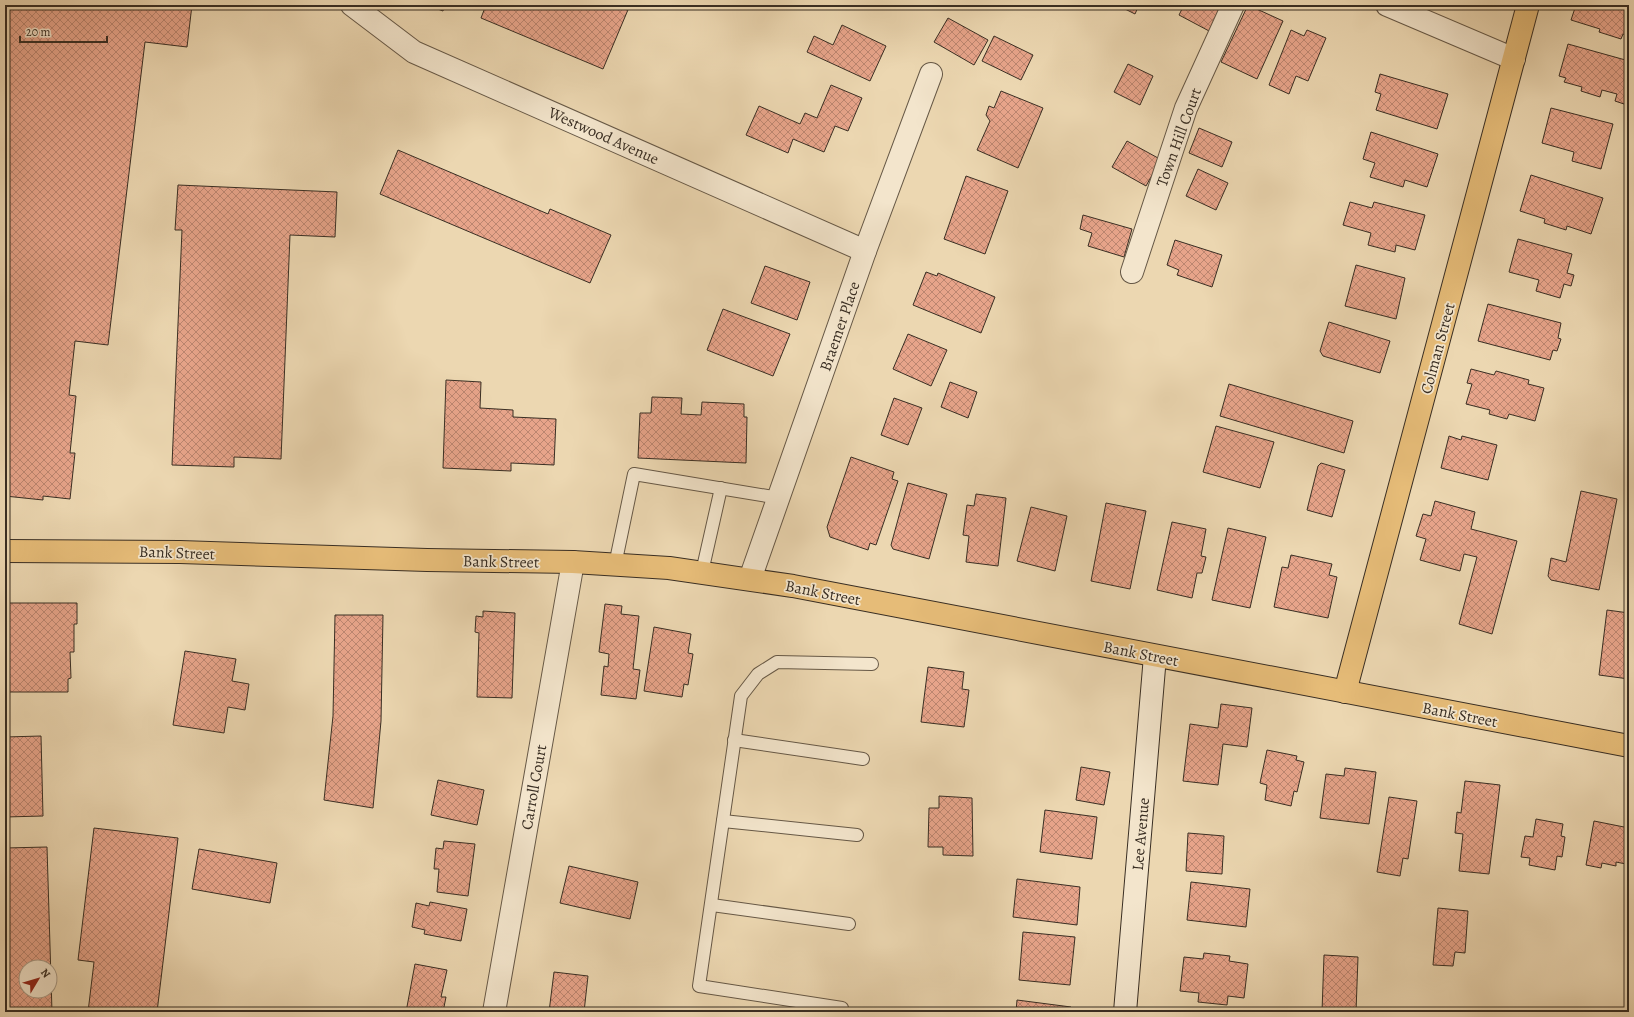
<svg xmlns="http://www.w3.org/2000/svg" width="1634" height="1017" viewBox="0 0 1634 1017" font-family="Alegreya,serif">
  <defs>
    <pattern id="building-cross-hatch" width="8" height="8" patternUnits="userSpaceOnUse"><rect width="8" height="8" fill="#e7a48a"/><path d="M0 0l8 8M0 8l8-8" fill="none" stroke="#bc8670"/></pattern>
  </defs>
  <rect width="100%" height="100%" fill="#ecd7b1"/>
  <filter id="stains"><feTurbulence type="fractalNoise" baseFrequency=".005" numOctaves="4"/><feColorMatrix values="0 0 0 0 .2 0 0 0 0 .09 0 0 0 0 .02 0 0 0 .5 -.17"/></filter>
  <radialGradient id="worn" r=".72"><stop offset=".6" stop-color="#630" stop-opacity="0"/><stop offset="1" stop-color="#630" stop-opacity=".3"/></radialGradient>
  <g fill="url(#building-cross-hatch)" stroke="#392e23" fill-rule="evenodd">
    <polygon points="5,5 192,5 187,47 145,42 108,345 75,341 69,395 76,396 70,453 75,453 70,499 43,496 43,500 5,496 5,49 7,32 5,32"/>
    <polygon points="427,5 445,5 443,11"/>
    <polygon points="486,5 630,5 603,69 481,18"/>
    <polygon points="1117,5 1139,5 1135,14"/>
    <polygon points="1184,5 1225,5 1211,32 1179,15"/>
    <polygon points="1248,5 1283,21 1257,79 1221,62"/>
    <polygon points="1576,5 1629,5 1629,36 1623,34 1621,39 1599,32 1600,29 1571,20"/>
    <polygon points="948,18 988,40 974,65 934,42"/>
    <polygon points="842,25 886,46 870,81 807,52 814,36 833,45"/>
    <polygon points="1291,30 1304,36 1307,30 1326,38 1308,81 1296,76 1289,94 1269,85"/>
    <polygon points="994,36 1033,55 1021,80 982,61"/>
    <polygon points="1568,44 1629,61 1629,99 1627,105 1615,101 1617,94 1602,90 1600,97 1581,91 1582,87 1564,82 1566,78 1559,76"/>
    <polygon points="1128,64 1153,76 1140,105 1114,92"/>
    <polygon points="1380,74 1448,94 1437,129 1376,110 1381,94 1375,92"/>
    <polygon points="831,85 862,98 848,131 835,126 824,152 793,139 788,153 746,135 759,106 800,124 805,113 817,118"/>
    <polygon points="1001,91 1043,108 1018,168 977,150 990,121 986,115 989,106 994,108"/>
    <polygon points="1551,108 1613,124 1601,169 1572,161 1574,152 1542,143"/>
    <polygon points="1199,128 1232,142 1222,167 1189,153"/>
    <polygon points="1371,132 1438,154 1427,187 1405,180 1403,187 1370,177 1375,163 1363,159"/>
    <polygon points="1127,141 1158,158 1160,161 1146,186 1112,167"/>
    <polygon points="398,150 548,214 550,209 611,235 590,283 380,194"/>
    <polygon points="1198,169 1228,183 1216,210 1186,196"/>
    <polygon points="1531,175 1603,198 1591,234 1567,226 1566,230 1544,223 1545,219 1520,211"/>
    <polygon points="966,176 1008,191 985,254 944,239"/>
    <polygon points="178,185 337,192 335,237 290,235 281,459 234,457 234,467 172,465 182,230 175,230"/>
    <polygon points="1350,202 1372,208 1374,202 1425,215 1415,250 1396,245 1395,252 1368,245 1371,233 1343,225"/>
    <polygon points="1083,215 1132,229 1124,257 1088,246 1092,233 1080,229"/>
    <polygon points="1518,239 1572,254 1567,273 1574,275 1571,286 1564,284 1560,298 1536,291 1539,280 1509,272"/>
    <polygon points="1175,240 1222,255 1212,287 1177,275 1179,270 1167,265"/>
    <polygon points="1356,265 1405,278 1396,319 1345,306"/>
    <polygon points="765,266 810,282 797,320 751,303"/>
    <polygon points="926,272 937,276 938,273 995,297 981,333 913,305"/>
    <polygon points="1488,304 1561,323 1558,338 1561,339 1557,351 1553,350 1550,360 1478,341"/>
    <polygon points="723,309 790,334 773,376 707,350"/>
    <polygon points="1329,322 1390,341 1380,373 1323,356 1320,351"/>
    <polygon points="908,334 947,350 931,386 893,369"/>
    <polygon points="1471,369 1494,375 1496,371 1529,380 1528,384 1544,388 1535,421 1509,414 1507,419 1489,414 1490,410 1466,404 1472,384 1467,383"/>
    <polygon points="446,380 481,382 480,408 513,410 513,417 556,419 554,465 511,463 511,471 443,468"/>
    <polygon points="950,382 977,392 968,418 941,407"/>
    <polygon points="1229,384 1353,421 1344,453 1220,416"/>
    <polygon points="652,397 682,398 681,414 701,415 702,402 744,404 744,417 747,417 746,463 638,458 640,413 651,413"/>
    <polygon points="894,398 922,408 908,445 881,435"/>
    <polygon points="1216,426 1274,442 1260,488 1203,472"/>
    <polygon points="1449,436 1461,440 1462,436 1497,445 1488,480 1441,468"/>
    <polygon points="851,457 894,472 892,479 898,481 876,545 870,543 868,550 830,537 827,527"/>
    <polygon points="1321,463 1345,470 1332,517 1307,510 1318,466"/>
    <polygon points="908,483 947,494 929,559 893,549 891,545"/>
    <polygon points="1581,491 1617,499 1599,590 1551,580 1548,576 1551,558 1566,562"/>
    <polygon points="976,494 1006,498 998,566 966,562 969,536 963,535 967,505 974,506"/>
    <polygon points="1435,501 1475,512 1471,529 1517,541 1492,634 1459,624 1477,557 1464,554 1460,571 1420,560 1426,539 1416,536 1423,514 1431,516"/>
    <polygon points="1106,503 1146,511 1130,589 1091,581"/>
    <polygon points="1031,507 1067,516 1055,571 1017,561"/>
    <polygon points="1172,522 1206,529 1201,556 1206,557 1202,573 1197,573 1192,598 1157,590"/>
    <polygon points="1228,528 1266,537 1250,608 1212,600"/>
    <polygon points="1291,555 1332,564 1329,575 1337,577 1328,618 1274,607 1282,567 1288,568"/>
    <polygon points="5,603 77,603 77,624 74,624 74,652 70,652 71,678 68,679 68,692 5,692"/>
    <polygon points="605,604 622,606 621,614 639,616 633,669 640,670 636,699 601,695 604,666 608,667 609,654 599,652"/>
    <polygon points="1607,610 1629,613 1629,679 1599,675"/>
    <polygon points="483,611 515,613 512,698 477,697 479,633 475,632 476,616 483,617"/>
    <polygon points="335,615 383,615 381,721 373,808 324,800 333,716"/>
    <polygon points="654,627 691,634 688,653 693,654 688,685 684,684 682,697 644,691"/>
    <polygon points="185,651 236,659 232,681 249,684 245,710 228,707 224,733 173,725"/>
    <polygon points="928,667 964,672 962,689 969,690 964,727 921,722"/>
    <polygon points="1221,704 1252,708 1247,747 1223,744 1218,785 1183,781 1190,724 1218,728"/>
    <polygon points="41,736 43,816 5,817 5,737"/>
    <polygon points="1267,750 1297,756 1296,760 1304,762 1297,792 1294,791 1291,806 1265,800 1267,785 1260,783"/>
    <polygon points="1081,767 1110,772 1104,805 1076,800"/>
    <polygon points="1345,768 1376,772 1369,824 1320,818 1326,774 1344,776"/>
    <polygon points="438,780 484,790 477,825 431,815"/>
    <polygon points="1465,781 1500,785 1489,874 1459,871 1463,834 1455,833 1457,812 1461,813"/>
    <polygon points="939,796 972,798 973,856 943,855 943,847 928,847 929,808 939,808"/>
    <polygon points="1389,797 1417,801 1408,859 1403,858 1400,876 1377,872"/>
    <polygon points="1045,810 1097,817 1092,859 1040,852"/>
    <polygon points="1536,819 1563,824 1561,836 1565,837 1562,857 1557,856 1555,870 1529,865 1530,858 1521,857 1525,836 1533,837"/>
    <polygon points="1594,821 1629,828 1627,835 1629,836 1629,849 1626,864 1616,862 1616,866 1602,863 1601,868 1586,865"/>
    <polygon points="94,828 178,838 157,1012 88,1012 94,962 78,960"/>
    <polygon points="1188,833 1224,836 1222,874 1186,871"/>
    <polygon points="444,841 475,844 468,896 437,892 439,869 434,869 436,848 443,849"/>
    <path d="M47 847 52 1012H5V848ZM26 967H50V991H26Z"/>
    <polygon points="199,849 277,863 270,903 192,889"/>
    <polygon points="569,866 638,882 630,919 560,903"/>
    <polygon points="1017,879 1080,887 1077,925 1013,917"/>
    <polygon points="1191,882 1250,889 1246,927 1187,920"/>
    <polygon points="430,902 467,909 461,941 424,934 425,930 412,927 416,903 429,906"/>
    <polygon points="1438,908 1468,911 1465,953 1455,952 1453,966 1433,965"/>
    <polygon points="1023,932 1075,937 1070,985 1019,980"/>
    <polygon points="1204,953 1230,956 1229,961 1248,964 1244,998 1228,996 1227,1005 1198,1002 1199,993 1180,991 1184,957 1203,959"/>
    <polygon points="1324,955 1358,957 1356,1012 1322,1012"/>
    <polygon points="415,964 447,970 441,997 446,997 443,1012 406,1012"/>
    <polygon points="554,972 588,976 584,1012 549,1012"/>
    <polygon points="1017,1000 1071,1007 1070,1012 1016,1012"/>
  </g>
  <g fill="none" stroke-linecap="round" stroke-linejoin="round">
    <g stroke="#665846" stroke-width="14">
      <g id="service">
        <polyline points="615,565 634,474 779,498"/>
        <polyline points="702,572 721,488"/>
        <polyline points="734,740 863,759"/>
        <polyline points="723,821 857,835"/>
        <polyline points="712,905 849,924"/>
        <polyline points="842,1008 699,986 741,696 758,674 777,662 872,664"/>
      </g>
    </g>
    <g stroke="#665846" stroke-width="24">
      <g id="minor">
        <polyline points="352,5 414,52 865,251"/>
        <polyline points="1387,5 1514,59"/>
        <polyline points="1132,272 1186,108 1233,5"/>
        <polyline points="750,579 865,251 931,74"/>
        <polyline points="494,1012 573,562"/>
      </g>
    </g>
    <g stroke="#392e23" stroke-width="24">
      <polyline id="secondary" points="1125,1012 1155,656"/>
    </g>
    <g stroke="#392e23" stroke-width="24">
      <g id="primary">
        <polyline points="5,551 180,552 427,560 573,562 669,568 793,586 1629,746"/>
        <polyline points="1345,692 1528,5"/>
      </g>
    </g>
    <use href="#service" stroke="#f3e5cc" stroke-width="12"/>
    <use href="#minor" stroke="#f3e5cc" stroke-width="22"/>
    <use href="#secondary" stroke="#f3e5cc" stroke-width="22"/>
    <use href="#primary" stroke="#e6bc78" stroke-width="22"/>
  </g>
  <g text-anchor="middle" stroke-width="3.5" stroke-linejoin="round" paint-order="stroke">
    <g font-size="16" fill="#392e23" stroke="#f3e5cc">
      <text transform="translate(604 135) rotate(24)" y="6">Westwood Avenue</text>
      <text transform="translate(1178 137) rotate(-70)" y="6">Town Hill Court</text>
      <text transform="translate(839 326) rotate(-71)" y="6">Braemer Place</text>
      <text transform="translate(1437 348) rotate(-75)" y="6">Colman Street</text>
      <text transform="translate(177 552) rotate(2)" y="6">Bank Street</text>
      <text transform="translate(501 561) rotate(1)" y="6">Bank Street</text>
      <text transform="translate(823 592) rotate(11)" y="6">Bank Street</text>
      <text transform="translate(1141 653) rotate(11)" y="6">Bank Street</text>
      <text transform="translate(1460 714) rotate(11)" y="6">Bank Street</text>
      <text transform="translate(533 787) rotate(-80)" y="6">Carroll Court</text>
      <text transform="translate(1140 834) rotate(-85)" y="6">Lee Avenue</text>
    </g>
  </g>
  <rect width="1634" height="1017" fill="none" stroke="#ecd7b1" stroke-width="20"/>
  <rect x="6" y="6" width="1622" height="1005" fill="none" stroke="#392e23" stroke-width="2"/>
  <rect x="10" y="10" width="1614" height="997" fill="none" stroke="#392e23"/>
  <g transform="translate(38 979) rotate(52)"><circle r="19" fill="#f3e5cc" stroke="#a99c88"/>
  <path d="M0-3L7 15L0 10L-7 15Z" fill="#8f2418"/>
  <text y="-6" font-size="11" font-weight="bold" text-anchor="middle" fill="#392e23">N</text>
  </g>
  <path d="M20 36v6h87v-6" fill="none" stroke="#392e23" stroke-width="2"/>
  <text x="26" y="36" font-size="12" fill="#392e23" stroke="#f3e5cc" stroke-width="3" paint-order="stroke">20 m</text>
  <rect width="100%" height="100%" filter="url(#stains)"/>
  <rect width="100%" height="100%" fill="url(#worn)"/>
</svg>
